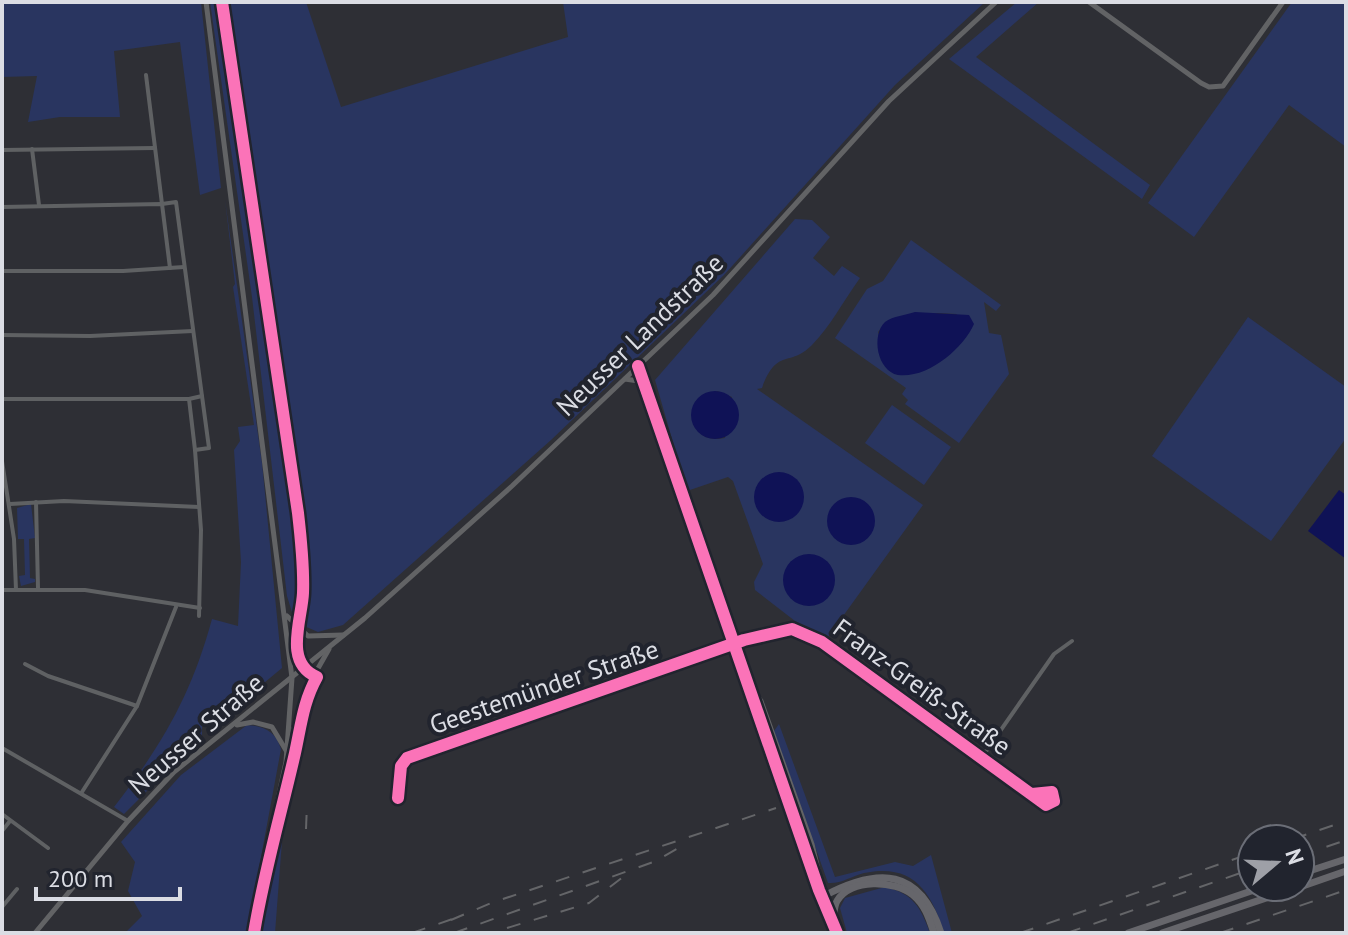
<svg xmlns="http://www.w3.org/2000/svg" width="1348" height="935" viewBox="0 0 1348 935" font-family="'PT Sans',sans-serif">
  <rect width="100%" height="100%" fill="#2e2f35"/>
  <g fill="#293560" fill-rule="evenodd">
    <polygon points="2,2 201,2 221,188 200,195 180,42 114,51 120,117 60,117 28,122 37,76 2,77"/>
    <polygon points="210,2 306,2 341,107 568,37 563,2 985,2 895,85 724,275 551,440 343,625 318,632 295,622 287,596 252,297"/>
    <polygon points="1017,2 1039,2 976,57 1150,185 1142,199 949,59"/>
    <polygon points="1292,2 1346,2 1346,147 1289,105 1194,237 1148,203"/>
    <path d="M225 200 262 463 282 668 241 702 226 698 202 719V736L124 814 114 807C162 745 191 696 212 619L238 626 241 562 234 450 240 441 238 427 254 425 233 287 235 284Z"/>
    <path d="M795 219 812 220 830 237 813 258 834 276 842 266 860 278C844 300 830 327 812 345 789 368 777 347 762 388L757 389 923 505 828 637 795 621 755 590 754 582 763 564 733 481 728 477 687 491 655 380ZM717 391 732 397 725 438C710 441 700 437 693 424Z"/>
    <path d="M911 240 1001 305 996 311 984 302 989 333 1001 335 1009 374 959 443 905 404 908 400 902 394 906 388 835 338 867 289 883 281ZM938 313 957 314 918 372 898 375 889 370 878 332C892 312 916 316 938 313Z"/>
    <polygon points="1248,317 1346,387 1346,438 1271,541 1152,456"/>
    <polygon points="892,405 951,447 924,485 865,443"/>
    <polygon points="31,504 35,538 29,539 30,578 35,579 35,582 21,586 19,576 25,575 24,539 18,539 17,508"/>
    <path d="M779 724 835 877 895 862 913 866 931 855 952 933H944C931 891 913 863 864 873 852 876 841 884 828 883L774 731Z"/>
    <path d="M247 725C265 726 276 732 281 749L247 933H125L142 916 128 891 135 862 121 842 181 775Z"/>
    <polygon points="286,788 275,933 255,933"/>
    <path d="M885 887C914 894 920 907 930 933H847L840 908 845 898Z"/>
  </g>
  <g fill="#0f1256">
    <path d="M915 312 969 315 974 324C963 349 927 379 898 375 877 371 871 335 885 322 893 316 906 315 915 312Z"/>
    <circle cx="715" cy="415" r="24"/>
    <circle cx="779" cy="497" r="25"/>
    <polygon points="1339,490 1346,495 1346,559 1308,531"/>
    <circle cx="851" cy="521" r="24"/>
    <circle cx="809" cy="580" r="26"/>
  </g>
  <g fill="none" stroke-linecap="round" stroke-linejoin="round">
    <g stroke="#5f6163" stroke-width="4">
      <polyline points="146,75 162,204 176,202 202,396 189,399 195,450"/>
      <polyline points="32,149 39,205"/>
      <polyline points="2,150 155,148"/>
      <polyline points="2,207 162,204 170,268"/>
      <polyline points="2,271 123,271 184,267"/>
      <polyline points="2,335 90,336 193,331"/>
      <polyline points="2,399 189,399"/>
      <polyline points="2,461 14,539 16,590"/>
      <polyline points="36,502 38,588"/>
      <polyline points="10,504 64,501 199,507"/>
      <polyline points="2,590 85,590 200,608"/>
      <polyline points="199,616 201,530 195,450 209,448 202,396"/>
      <polyline points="25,664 48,676 137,706"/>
      <polyline points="2,748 128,821"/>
      <polyline points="982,757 1054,654 1072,641"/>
      <polyline points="82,792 137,706 176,607"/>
      <polyline points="398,798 401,766 407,758 744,640 792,629 822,642 1046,805 1054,801 1052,792 1032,794"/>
      <polyline points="2,814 48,848"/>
      <polyline points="2,831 10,821"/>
      <polyline points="2,907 17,889"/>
    </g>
    <g stroke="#626365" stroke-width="5">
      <polyline points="206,2 292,678 286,762 249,933"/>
      <polyline points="1089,2 1201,83 1209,87 1223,86 1283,2"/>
      <polyline points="638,366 819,890 837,933"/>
      <polyline points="625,379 645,382"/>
      <polyline points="287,616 308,636 343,635"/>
      <polyline points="755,694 761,701 812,844 824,895"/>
      <polyline points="237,725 253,722 272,727 287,752"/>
      <polyline points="293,731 308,686 329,649"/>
      <polyline points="35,933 128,821 174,772 365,618 512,486 713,295 889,101 996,2"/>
    </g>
    <g stroke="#66666b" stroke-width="7">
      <polyline points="1300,874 1346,859"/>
      <polyline points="1300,887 1346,871"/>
      <path d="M824 896C879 867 920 868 941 933"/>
      <path d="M833 920C834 914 834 906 837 901 850 878 895 880 913 895 925 905 929 918 934 933"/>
      <polyline points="1128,933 1263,887"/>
      <polyline points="1162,933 1299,887"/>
    </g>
    <g stroke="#646568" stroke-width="2" stroke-dasharray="14 14" stroke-linecap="butt">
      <polyline points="306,829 307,804"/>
      <polyline points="1293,839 1346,821"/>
      <polyline points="1300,856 1346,840"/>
      <polyline points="451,920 491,903 776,808"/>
      <polyline points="507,928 589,903 623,877"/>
      <polyline points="412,933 461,916"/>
      <polyline points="454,933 656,861 687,843"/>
      <polyline points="1020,933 1252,853"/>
      <polyline points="1067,933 1252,869"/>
      <polyline points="1220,933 1346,890"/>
    </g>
    <g stroke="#21242e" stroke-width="17">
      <g id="cycleway">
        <path d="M222 2 298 513C301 539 304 567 303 593 302 619 283 663 317 677 303 702 301 726 295 753 281 814 264 872 254 933"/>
        <polyline points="638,366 819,890 837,933"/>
        <polyline points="398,798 401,766 407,758 744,640 792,629 822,642 1046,805 1054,801 1052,792 1032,794"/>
      </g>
    </g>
    <use href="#cycleway" stroke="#fb73b8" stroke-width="12"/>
  </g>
  <g text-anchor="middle" stroke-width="8" stroke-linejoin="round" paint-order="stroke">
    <g font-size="26" fill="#dbdde4" stroke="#21242e">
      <text transform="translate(640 335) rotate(-44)" y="9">Neusser Landstraße</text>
      <text transform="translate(544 687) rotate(-19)" y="9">Geestemünder Straße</text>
      <text transform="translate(922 687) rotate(36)" y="9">Franz-Greiß-Straße</text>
      <text transform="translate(196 734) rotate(-41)" y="9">Neusser Straße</text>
    </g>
  </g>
  <rect width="1348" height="935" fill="none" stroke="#dbdde4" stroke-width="8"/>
  <g transform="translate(1276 863) rotate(71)"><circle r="38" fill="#21242e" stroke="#6b6e77" stroke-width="2"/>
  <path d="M0-6L14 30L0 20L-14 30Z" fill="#9ea0a7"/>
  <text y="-12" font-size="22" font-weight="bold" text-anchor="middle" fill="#dbdde4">N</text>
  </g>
  <path d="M36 887v12h144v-12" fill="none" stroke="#dbdde4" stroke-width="4"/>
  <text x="48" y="887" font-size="24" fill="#dbdde4" stroke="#21242e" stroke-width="6" paint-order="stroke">200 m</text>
</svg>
